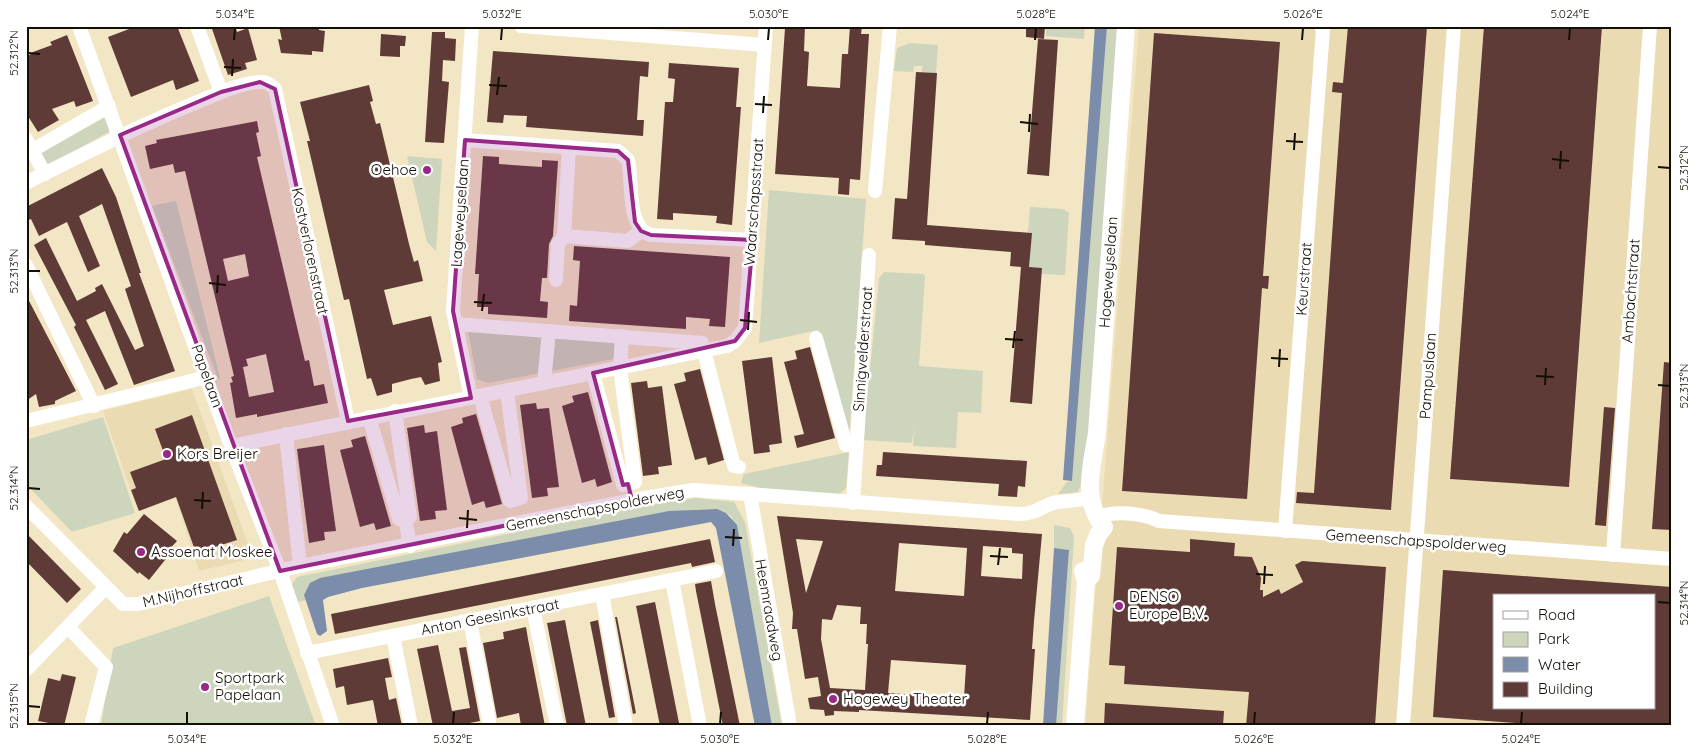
<svg xmlns="http://www.w3.org/2000/svg" width="1698" height="752" viewBox="0 0 1698 752" font-family="Quicksand,sans-serif">
  <rect width="100%" height="100%" fill="#f3e6c4"/>
  <g fill="#ebdbb2" fill-rule="evenodd">
    <path d="M1139 26H1672V726H1085ZM1494 596H1654V708H1494Z"/>
    <polygon points="192,389 253,558 199,571 176,498 138,511 103,411"/>
  </g>
  <g fill="#cdd5bc">
    <polygon points="1046,26 1085,26 1084,39 1046,36"/>
    <polygon points="1107,26 1121,26 1088,464 1078,492 1058,494 1067,482 1072,481"/>
    <polygon points="910,43 938,45 936,73 922,72 922,66 914,66 913,72 894,71 897,48"/>
    <polygon points="104,118 109,121 109,132 47,166 40,153"/>
    <polygon points="407,156 442,159 436,251 427,242"/>
    <polygon points="769,190 866,199 849,439 818,330 759,343"/>
    <polygon points="176,201 220,378 218,379 152,206"/>
    <polygon points="1030,207 1063,209 1069,213 1065,275 1041,274 1029,268 1031,233 1028,232"/>
    <polygon points="884,272 923,274 925,276 919,366 983,371 981,413 958,412 956,448 913,446 914,424 912,443 863,440 879,278"/>
    <polygon points="468,331 615,342 614,359 488,383 477,379"/>
    <polygon points="103,417 135,513 72,532 26,484 26,440"/>
    <polygon points="849,452 846,488 838,495 773,491 741,483 744,474"/>
    <path d="M696 498 734 502 745 522 782 726H772L732 517C713 502 685 512 663 516L298 602 291 586 297 577 644 506Z"/>
    <polygon points="1054,525 1070,528 1074,537 1062,726 1056,726 1069,550 1054,548"/>
    <polygon points="269,596 316,726 101,726 113,648"/>
  </g>
  <g fill="#7c8dac">
    <polygon points="1095,26 1107,26 1072,481 1063,480"/>
    <polygon points="717,509 726,513 737,525 772,726 755,726 716,528 711,522 362,588 328,597 323,600 327,631 320,636 317,634 304,595 310,583 320,578 669,511"/>
    <polygon points="1054,548 1069,550 1056,726 1043,726"/>
  </g>
  <g fill="#5e3b37" fill-rule="evenodd">
    <polygon points="137,26 177,26 199,81 176,90 173,80 131,97 108,37"/>
    <polygon points="211,26 235,26 237,32 248,28 257,60 245,63 247,69 228,75"/>
    <polygon points="279,26 319,26 319,30 325,31 323,52 312,51 312,55 281,53 278,39 282,40"/>
    <polygon points="793,26 805,26 804,51 809,52 807,86 840,88 842,54 848,54 850,26 862,26 861,34 869,34 860,180 850,179 849,195 838,194 839,178 775,174 785,28 793,29"/>
    <polygon points="1026,26 1045,26 1044,39 1026,37"/>
    <polygon points="1348,26 1427,26 1391,510 1296,503 1297,492 1314,493 1342,93 1332,92 1333,82 1343,83"/>
    <polygon points="1484,26 1602,26 1569,487 1450,479"/>
    <polygon points="432,32 445,32 445,38 456,39 455,61 443,60 442,81 449,82 444,143 425,142"/>
    <polygon points="1154,33 1280,42 1263,276 1269,276 1268,289 1262,288 1247,499 1122,491"/>
    <polygon points="381,34 406,36 405,46 400,46 400,57 380,56"/>
    <polygon points="67,35 93,101 76,107 74,101 52,109 59,120 38,132 26,113 26,58 33,52 52,45 50,42"/>
    <polygon points="1038,39 1058,40 1049,176 1027,174"/>
    <polygon points="493,51 649,62 648,77 640,76 639,89 637,120 644,120 643,136 526,127 527,116 504,115 503,123 487,122"/>
    <polygon points="669,63 739,68 736,107 741,107 732,225 716,223 717,216 673,213 673,220 657,219 665,102 673,102 675,79 668,78"/>
    <polygon points="916,72 937,73 927,225 1032,233 1029,267 1042,268 1032,404 1010,402 1021,267 1010,266 1011,252 925,245 925,241 892,239 895,198 907,199"/>
    <polygon points="369,85 373,101 370,102 376,124 380,123 409,244 414,262 418,260 423,281 384,290 393,325 431,316 442,362 438,363 440,381 425,385 421,377 411,379 392,384 392,392 377,396 371,378 367,379 349,299 344,300 307,141 310,141 300,102"/>
    <path d="M257 121 259 132 256 133 261 156 257 157 305 361 309 360 314 386 324 384 328 403 257 417V414L236 418 230 383 233 382 231 377 234 376 185 171 175 173 173 164 150 169 145 146 157 143 156 140ZM245 254 249 276 228 281 223 259ZM266 354 274 392 249 397 243 367 248 366 246 359Z"/>
    <polygon points="483,156 499,157 499,164 512,165 542,167 542,160 558,161 553,236 549,244 547,278 542,278 540,301 548,302 547,318 488,314 488,307 477,307 479,274 475,274"/>
    <polygon points="102,168 116,197 141,273 139,273 175,371 134,385 105,311 86,320 118,384 105,390 74,327 76,325 34,245 46,238 77,301 96,291 95,288 102,284 135,350 144,346 125,289 131,286 102,204 79,216 100,266 88,272 67,222 39,236 31,219 26,221 26,207"/>
    <polygon points="574,246 730,257 725,327 709,326 710,319 686,317 686,329 569,321 570,305 577,306 580,261 573,260"/>
    <polygon points="26,295 76,391 55,401 55,404 39,407 36,394 26,401"/>
    <polygon points="810,347 835,438 797,448 794,436 804,434 784,362 797,359 795,351"/>
    <polygon points="772,357 782,443 769,445 770,452 754,454 742,361"/>
    <polygon points="1664,362 1672,363 1672,530 1652,529"/>
    <polygon points="700,369 724,460 708,465 706,457 695,460 674,384 686,381 684,373"/>
    <polygon points="647,381 648,388 662,386 672,465 658,467 659,474 643,476 631,383"/>
    <polygon points="588,392 612,482 597,487 595,479 582,483 562,406 574,402 572,396"/>
    <polygon points="536,403 537,409 549,408 559,487 547,488 548,496 532,498 520,405"/>
    <polygon points="1604,407 1615,408 1606,526 1595,525"/>
    <polygon points="476,414 502,504 486,508 484,501 472,505 451,427 463,423 462,418"/>
    <polygon points="192,415 237,540 196,553 176,497 139,511 131,490 136,488 130,472 166,459 155,429"/>
    <polygon points="424,425 425,433 437,431 447,510 435,511 436,519 420,521 407,428"/>
    <polygon points="365,436 391,526 376,530 374,523 360,527 340,450 353,447 351,440"/>
    <polygon points="324,445 336,531 324,532 325,540 309,543 297,449"/>
    <polygon points="883,452 1027,461 1025,487 1018,486 1017,497 998,496 999,484 876,476 877,465 882,465"/>
    <polygon points="144,514 177,541 166,553 169,555 149,580 139,572 138,574 113,551 124,532 127,534"/>
    <path d="M777 516 1042 534 1034 621 1032 649H1035L1030 720 859 710V712L834 711V715L825 716 824 710 810 709 808 698 821 696 818 677 805 679 797 629H792L793 613ZM796 539 823 541 806 593ZM899 543 967 548 964 596 895 591ZM983 546 1012 548V553L1023 554 1022 579 981 576ZM837 605 861 607 860 624H867L866 644H868L865 690 830 688 821 639 822 619 832 620ZM891 660 966 665 964 698 888 693Z"/>
    <polygon points="26,533 81,589 67,603 26,561"/>
    <polygon points="710,539 715,562 692,567 691,563 335,634 331,614"/>
    <polygon points="1190,539 1235,543 1234,556 1252,557 1261,578 1260,590 1263,590 1263,597 1279,589 1281,594 1303,582 1295,565 1302,561 1386,567 1375,726 1246,726 1249,692 1124,684 1125,666 1109,665 1117,547 1190,552"/>
    <path d="M1443 570 1672 587V726H1556L1433 717ZM1494 596H1654V708H1494Z"/>
    <polygon points="711,581 715,604 740,726 723,726 696,591 695,584"/>
    <polygon points="655,602 679,723 664,726 660,726 636,606"/>
    <polygon points="615,617 617,617 636,713 633,714"/>
    <polygon points="565,620 567,631 586,726 567,726 547,623"/>
    <polygon points="598,620 615,717 609,718 590,622"/>
    <polygon points="526,627 528,639 545,726 521,726 519,713 497,718 483,643 504,639 503,632"/>
    <polygon points="438,645 452,711 470,708 459,648 466,647 480,721 454,726 433,726 417,649"/>
    <polygon points="388,658 392,677 385,678 389,700 396,698 402,726 378,726 373,700 347,705 344,686 336,688 333,669"/>
    <polygon points="62,674 76,677 64,726 48,726 49,723 38,721 48,678 60,681"/>
    <polygon points="1105,703 1224,711 1223,726 1104,726"/>
  </g>
  <g fill="none" stroke-linecap="round" stroke-linejoin="round">
    <g stroke="#fff" stroke-width="14">
      <polyline points="79,26 231,446 280,571 333,726"/>
      <polyline points="197,26 221,92"/>
      <polyline points="521,26 764,45"/>
      <polyline points="26,139 45,174"/>
      <path d="M465 140 618 151 628 160C633 182 626 228 651 235L753 240"/>
      <polyline points="26,154 109,106"/>
      <path d="M26 183C84 154 140 125 200 101 216 94 245 81 262 82 268 82 270 85 275 89L348 421"/>
      <polyline points="875,191 890,26"/>
      <polyline points="564,236 569,147"/>
      <polyline points="26,265 94,406"/>
      <polyline points="556,280 558,244 564,236 628,241 641,231"/>
      <polyline points="456,324 702,343 734,466 739,467"/>
      <polyline points="816,338 846,445 857,443"/>
      <polyline points="593,373 623,485 635,482 620,368 622,336"/>
      <polyline points="544,383 549,331"/>
      <polyline points="480,396 510,501 521,498 507,391"/>
      <polyline points="471,398 453,311 472,26"/>
      <polyline points="369,417 399,519 410,517 395,411"/>
      <polyline points="26,421 207,377"/>
      <polyline points="286,434 300,566"/>
      <polyline points="231,446 727,346 735,341 745,328 766,26"/>
      <polyline points="750,494 790,726"/>
      <polyline points="853,503 869,255"/>
      <path d="M26 506 123 604H138L300 566 632 500 693 490 1019 514C1039 514 1043 504 1058 502 1069 501 1079 501 1090 497"/>
      <polyline points="405,518 410,546"/>
      <path d="M1096 518C1113 510 1143 513 1159 521L1672 559"/>
      <polyline points="1285,531 1323,30 1321,26"/>
      <polyline points="1613,555 1650,26"/>
      <polyline points="672,580 700,726"/>
      <polyline points="602,594 626,726"/>
      <polyline points="533,608 557,726"/>
      <polyline points="470,621 490,726"/>
      <polyline points="68,627 106,667 91,726"/>
      <polyline points="393,636 411,726"/>
      <polyline points="307,653 716,571"/>
      <polyline points="26,670 106,587"/>
      <polyline points="1403,726 1454,26"/>
    </g>
    <g stroke="#fff" stroke-width="18">
      <path id="s1" d="M1086 581 1091 576 1094 545 1098 535 1104 527C1081 500 1092 465 1097 433L1126 26"/>
      <polyline points="1075,726 1086,581 1083,571"/>
    </g>
  </g>
  <path fill="#982989" fill-opacity="0.2" stroke="#982989" stroke-width="4" stroke-linejoin="round" d="M260 82 275 89 348 421 471 398 453 311 465 140 618 151 628 160 635 222 641 231 651 235 753 240 745 328 735 341 593 373 623 485 628 484 632 500 280 571 120 135 221 92Z"/>
  <path fill="none" stroke="#140f04" stroke-width="2" d="M234 40 235 28M501 40 502 28M768 40 769 28M1035 40 1036 28M1302 40 1303 28M1569 40 1570 28M28 53 40 54M224 67 241 68M232 76 233 59M489 85 507 86M497 95 499 77M755 104 772 105M763 113 764 96M1020 122 1038 124M1029 132 1030 114M1286 141 1303 142M1294 150 1295 133M1552 159 1569 161M1658 167 1670 168M1560 169 1561 151M28 271H40M209 283 226 285M217 293 218 275M474 302 492 303M482 311 484 294M740 320 757 322M748 330 749 312M1005 339 1023 340M1013 348 1015 331M1271 358 1288 359M1279 367 1280 349M1536 376 1554 377M1545 385 1546 368M1658 385 1670 386M28 488 40 489M194 500 211 501M202 509 203 492M459 518 477 520M467 528 468 510M725 537 742 538M733 546 734 529M990 556 1008 557M998 565 1000 548M1256 574 1273 575M1264 584 1265 566M1658 602 1670 603M28 706 40 707M187 724V712M453 724 454 712M720 724 721 712M987 724 988 712M1254 724 1255 712M1521 724 1522 712"/>
  <g fill="#982989" stroke="#fff" stroke-width="2">
    <circle cx="427" cy="170" r="5"/>
    <circle cx="167" cy="454" r="5"/>
    <circle cx="141" cy="552" r="5"/>
    <circle cx="1119" cy="606" r="5"/>
    <circle cx="205" cy="687" r="5"/>
    <circle cx="833" cy="699" r="5"/>
  </g>
  <g text-anchor="middle" stroke-width="5" stroke-linejoin="round" paint-order="stroke">
    <g font-size="15" fill="#140f04" stroke="#fff" text-anchor="start">
      <text x="417" y="175" text-anchor="end">Oehoe</text>
      <text x="177" y="459">Kors Breijer</text>
      <text x="151" y="557">Assoenat Moskee</text>
      <text x="1129" y="602">DENSO<tspan x="1129" dy="17">Europe B.V.</tspan></text>
      <text x="215" y="683">Sportpark<tspan x="215" dy="17">Papelaan</tspan></text>
      <text x="843" y="704">Hogewey Theater</text>
    </g>
    <g font-size="15" fill="#140f04" stroke="#fff">
      <text transform="translate(754 202) rotate(-86)" y="5">Waarschapsstraat</text>
      <text transform="translate(460 213) rotate(-86)" y="5">Lageweyselaan</text>
      <text transform="translate(310 251) rotate(78)" y="5">Kostverlorenstraat</text>
      <text dy="5" stroke="none"><textPath href="#s1" startOffset="318">Hogeweyselaan</textPath></text>
      <text transform="translate(1304 279) rotate(-86)" y="5">Keurstraat</text>
      <text transform="translate(1631 291) rotate(-86)" y="5">Ambachtstraat</text>
      <text transform="translate(863 349) rotate(-86)" y="5">Sinnigvelderstraat</text>
      <text transform="translate(207 376) rotate(70)" y="5">Papelaan</text>
      <text transform="translate(1428 376) rotate(-86)" y="5">Pampuslaan</text>
      <text transform="translate(595 509) rotate(-11)" y="5">Gemeenschapspolderweg</text>
      <text transform="translate(1416 541) rotate(4)" y="5">Gemeenschapspolderweg</text>
      <text transform="translate(193 591) rotate(-13)" y="5">M.Nijhoffstraat</text>
      <text transform="translate(769 610) rotate(80)" y="5">Heemraadweg</text>
      <text transform="translate(490 617) rotate(-11)" y="5">Anton Geesinkstraat</text>
    </g>
  </g>
  <rect width="1698" height="752" fill="none" stroke="#ffffff" stroke-width="55"/>
  <rect x="1493" y="594" width="162" height="115" fill="#ffffff" stroke="#a19f9b"/>
  <rect x="1503" y="611" width="25" height="8" fill="#ffffff" stroke="#a19f9b"/>
  <text x="1538" y="620" font-size="15" fill="#140f04">Road</text>
  <rect x="1503" y="632" width="25" height="15" fill="#cdd5bc" stroke="#a19f9b"/>
  <text x="1538" y="644" font-size="15" fill="#140f04">Park</text>
  <rect x="1503" y="657" width="25" height="15" fill="#7c8dac" stroke="#a19f9b"/>
  <text x="1538" y="670" font-size="15" fill="#140f04">Water</text>
  <rect x="1503" y="682" width="25" height="15" fill="#5e3b37" stroke="#a19f9b"/>
  <text x="1538" y="694" font-size="15" fill="#140f04">Building</text>
  <rect x="28" y="28" width="1642" height="696" fill="none" stroke="#140f04" stroke-width="2"/>
  <g font-size="12" text-anchor="middle" fill="#140f04">
    <text x="235" y="18">5.034°E</text>
    <text x="502" y="18">5.032°E</text>
    <text x="769" y="18">5.030°E</text>
    <text x="1036" y="18">5.028°E</text>
    <text x="1303" y="18">5.026°E</text>
    <text x="1570" y="18">5.024°E</text>
    <text transform="translate(14 53) rotate(-90)" y="4">52.312°N</text>
    <text transform="translate(1684 168) rotate(-90)" y="4">52.312°N</text>
    <text transform="translate(14 271) rotate(-90)" y="4">52.313°N</text>
    <text transform="translate(1684 386) rotate(-90)" y="4">52.313°N</text>
    <text transform="translate(14 488) rotate(-90)" y="4">52.314°N</text>
    <text transform="translate(1684 603) rotate(-90)" y="4">52.314°N</text>
    <text transform="translate(14 706) rotate(-90)" y="4">52.315°N</text>
    <text x="187" y="743">5.034°E</text>
    <text x="453" y="743">5.032°E</text>
    <text x="720" y="743">5.030°E</text>
    <text x="987" y="743">5.028°E</text>
    <text x="1254" y="743">5.026°E</text>
    <text x="1521" y="743">5.024°E</text>
  </g>
</svg>
